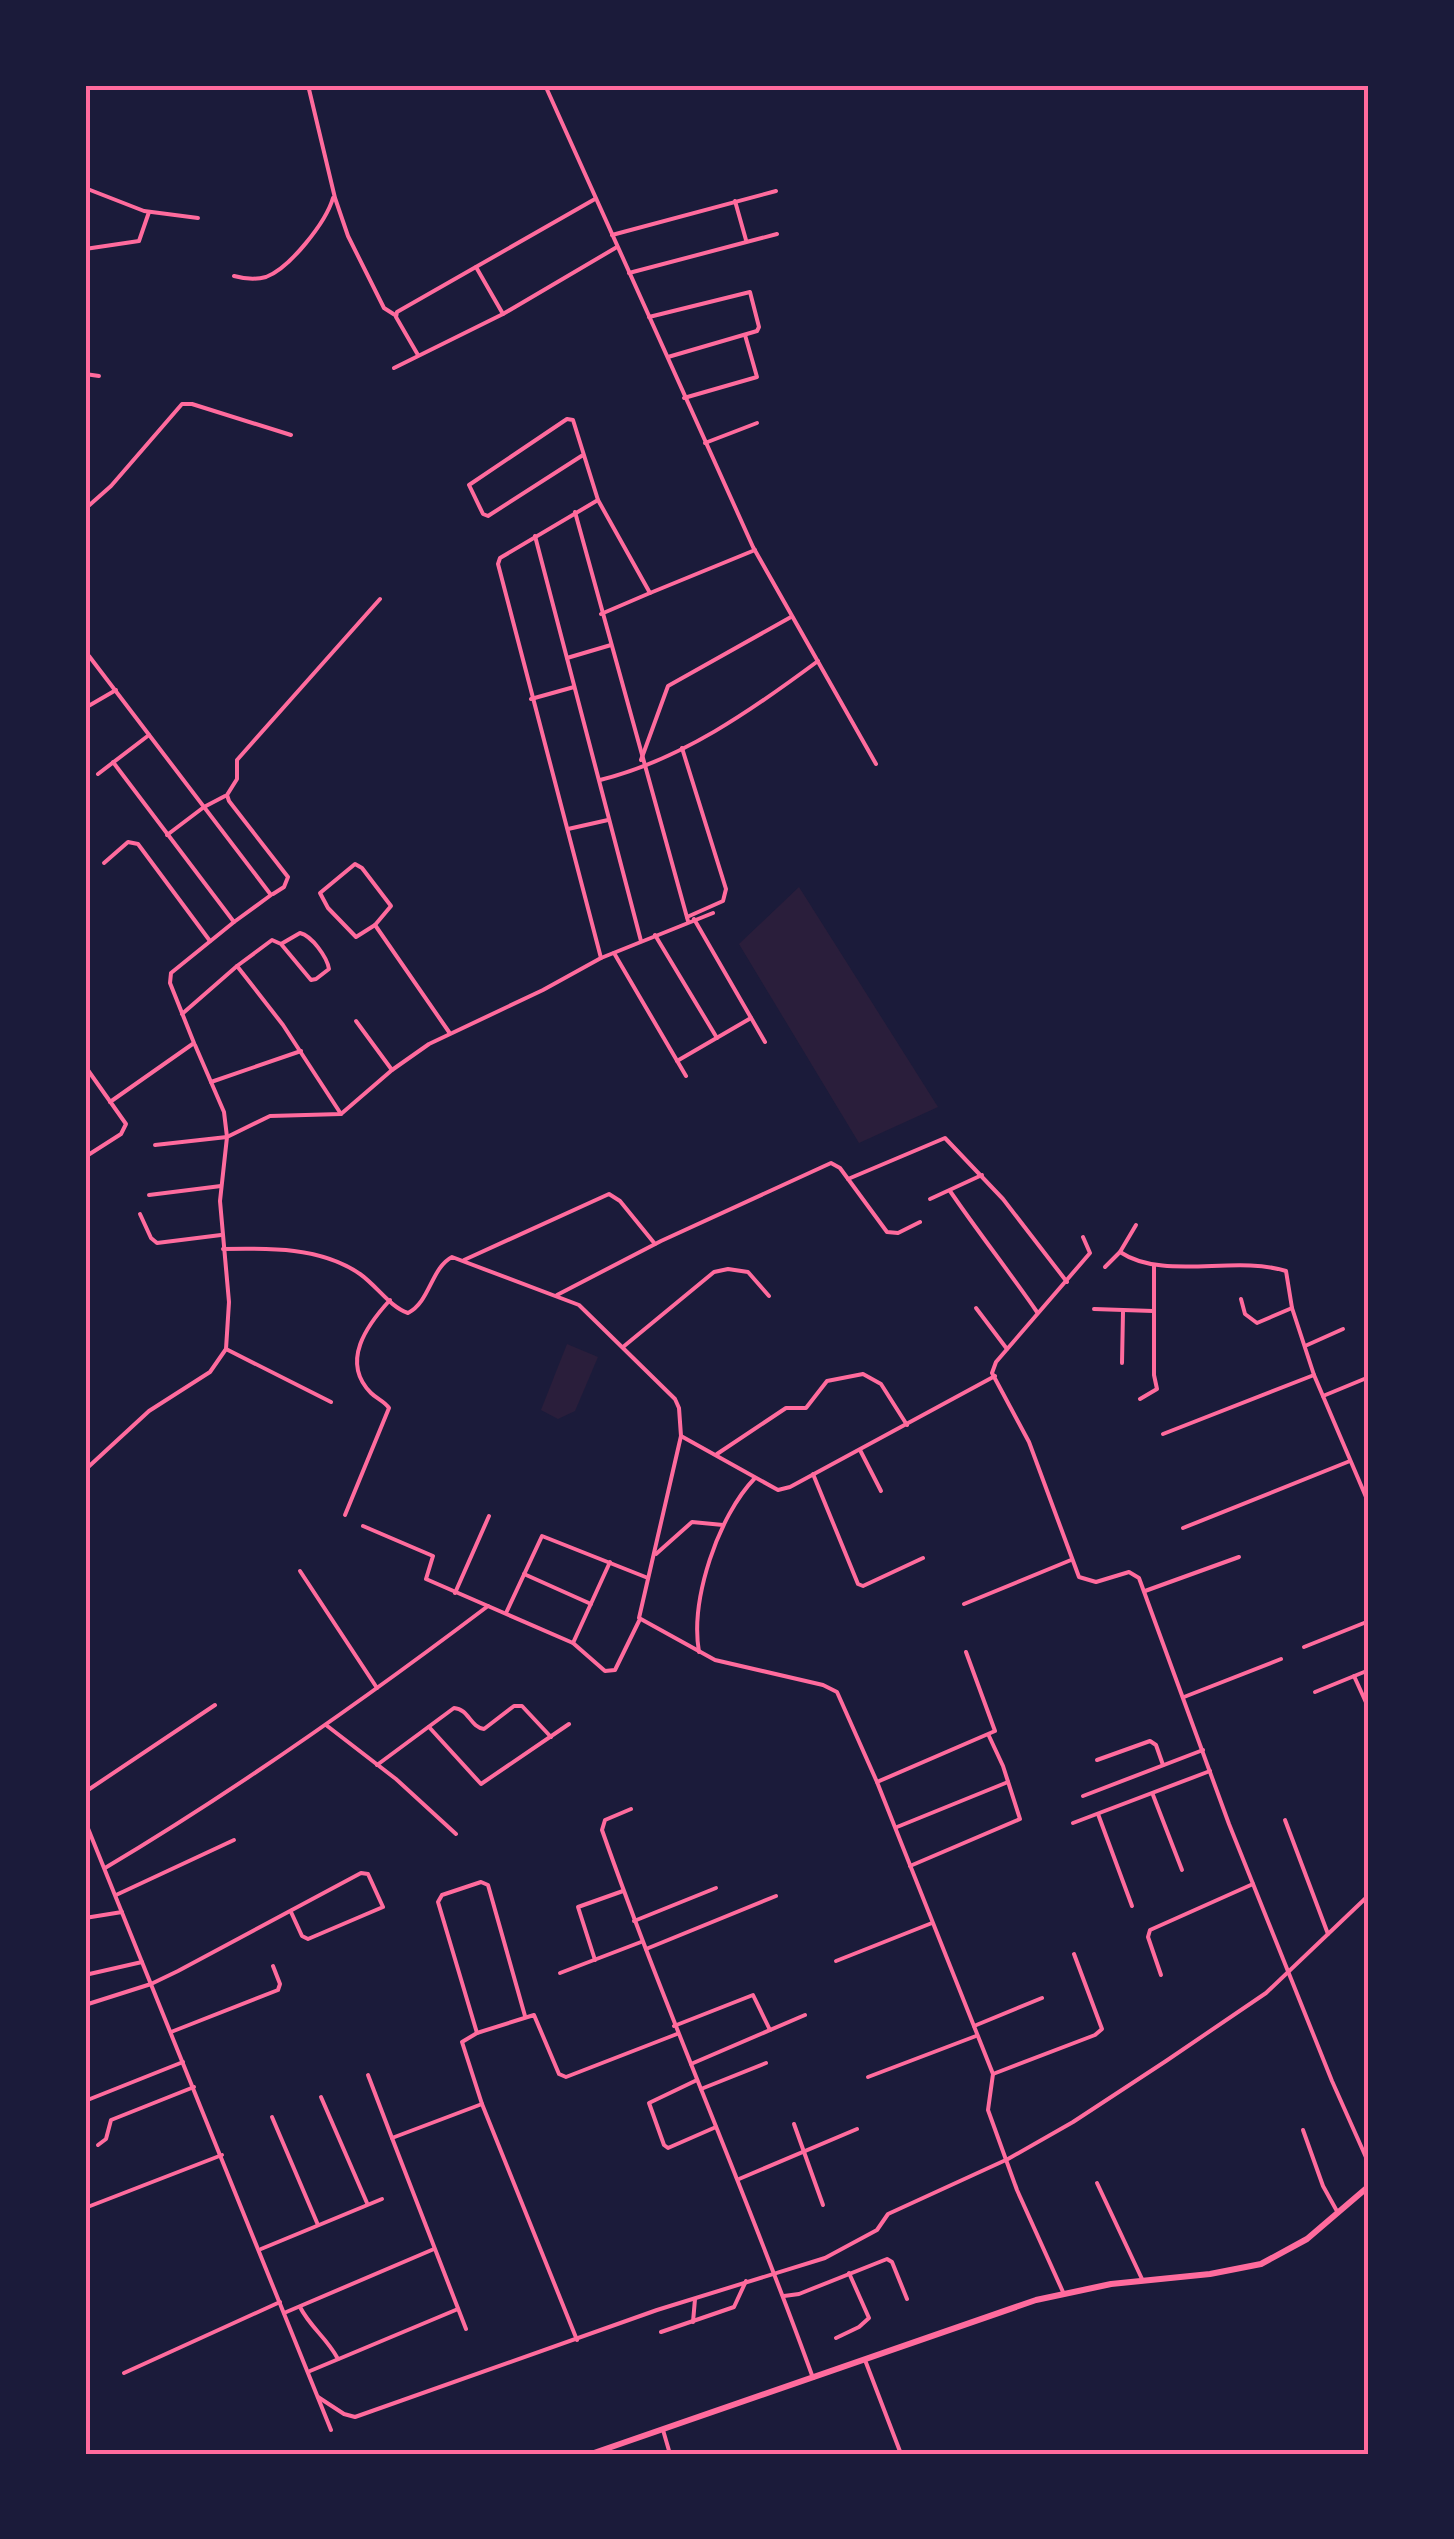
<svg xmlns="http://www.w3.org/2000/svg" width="1454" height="2539" viewBox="0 0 1454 2539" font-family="'Nunito Sans',sans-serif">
  <rect width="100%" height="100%" fill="#1b1b3a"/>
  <g fill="#2a1e3b">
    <polygon points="799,887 938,1107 859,1143 739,944"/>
    <polygon points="567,1344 598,1357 575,1411 558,1419 541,1410"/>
  </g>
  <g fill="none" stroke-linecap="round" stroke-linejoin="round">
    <g stroke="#ff6b9d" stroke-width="4">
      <polyline points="308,85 335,198 348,236 384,308 395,315"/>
      <polyline points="545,85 753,547 876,764"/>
      <polyline points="85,92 87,85"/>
      <polyline points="85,188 144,211 198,218"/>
      <polyline points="735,201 746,240"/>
      <polyline points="612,235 776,191"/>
      <polyline points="85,249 139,241 149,212"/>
      <polyline points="476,267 503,314"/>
      <polyline points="629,273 777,234"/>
      <path d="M234 276C245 279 255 280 266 277 290 268 326 222 333 198"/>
      <polyline points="649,317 750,292 759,327 757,331 668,357"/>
      <polyline points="418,355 396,317 397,312 595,199"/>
      <polyline points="394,368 503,314 617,247"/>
      <polyline points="85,374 99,376"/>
      <polyline points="684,398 757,377 745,335"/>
      <polyline points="705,443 757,423"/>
      <polyline points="583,455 488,516 483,514 469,485 567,419 573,420 598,500 650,593 601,614"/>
      <polyline points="598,500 500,558 498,564 601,958"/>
      <polyline points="85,509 111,486 182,404 192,404 291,435"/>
      <polyline points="575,512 688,921"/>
      <polyline points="535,536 641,941"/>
      <polyline points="650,593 755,550"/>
      <polyline points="89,656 271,895 234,922 113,762"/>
      <polyline points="567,658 611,645"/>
      <polyline points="531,699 574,687"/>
      <polyline points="85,708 116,690"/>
      <polyline points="682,748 726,889 723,901 687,917"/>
      <polyline points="641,760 668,686 791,617"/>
      <polyline points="98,774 149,735"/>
      <path d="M600 780C681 760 752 710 818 661"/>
      <polyline points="568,829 608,820"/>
      <polyline points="167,835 204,807 225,796"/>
      <polyline points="104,863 128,842 138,844 210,941"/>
      <polygon points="355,864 362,868 391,906 375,925 356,937 328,908 320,893"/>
      <polyline points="273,894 284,887 288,877 229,801 227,795 237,779 237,760 380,599"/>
      <polyline points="694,919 765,1042"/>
      <polyline points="375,925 449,1032"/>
      <polyline points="655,935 717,1038"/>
      <polyline points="614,953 686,1076"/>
      <path d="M237 966 272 940 281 944 311 980 316 979 329 969C327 957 312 936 300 933L281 944"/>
      <polyline points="182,1014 237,966 283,1025 341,1114"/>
      <polyline points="356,1021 392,1070"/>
      <polyline points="677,1061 751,1018"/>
      <polyline points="85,1066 126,1124 121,1134 85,1157"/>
      <polyline points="211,1082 301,1051"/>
      <polyline points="110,1102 194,1043 170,983 171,973 234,922"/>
      <polyline points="155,1145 227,1137 224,1112 195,1045"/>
      <polyline points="848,1179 945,1138 1003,1199 1067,1282"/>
      <path d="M950 1191C978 1232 1008 1270 1037 1312"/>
      <polyline points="149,1195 221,1186"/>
      <polyline points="930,1199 982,1175"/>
      <polyline points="140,1214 151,1238 157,1243 221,1235"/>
      <polyline points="1083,1237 1090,1253 996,1362 992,1373 1029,1442 1079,1577 1096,1582 1129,1572 1139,1578 1229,1824 1332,2081 1369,2164"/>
      <path d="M223 1249C269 1248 321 1247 360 1274 377 1286 390 1307 408 1313 430 1302 431 1268 452 1257L579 1305 675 1399 679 1408 681 1436 778 1490 790 1487 995 1376"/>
      <path d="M1120 1252C1163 1281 1235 1255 1286 1271L1292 1308 1314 1375 1369 1504"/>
      <polyline points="464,1260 609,1194 620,1201 655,1244"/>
      <polyline points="1105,1267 1120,1252 1136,1225"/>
      <polyline points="557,1295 661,1241 831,1163 840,1168 887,1232 898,1233 920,1222"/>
      <polyline points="1241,1299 1245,1314 1257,1323 1292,1308"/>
      <polyline points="976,1308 1007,1349"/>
      <polyline points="1094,1309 1153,1311"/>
      <polyline points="1305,1346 1343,1329"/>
      <polyline points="623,1347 714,1272 728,1269 748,1272 769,1296"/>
      <polyline points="226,1349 331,1402"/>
      <polyline points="1122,1363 1123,1312"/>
      <polyline points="1323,1396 1369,1377"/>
      <polyline points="1140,1399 1157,1389 1154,1375 1154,1265"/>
      <polyline points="1163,1434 1314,1375"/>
      <polyline points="681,1436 639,1618 715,1660 823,1685 837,1692 877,1782 993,2074 988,2110 1017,2190 1063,2292"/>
      <polyline points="860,1450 881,1491"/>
      <polyline points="717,1454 786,1408 806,1408 827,1381 863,1374 881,1384 907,1425"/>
      <polyline points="85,1470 149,1411 210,1372 226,1349 229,1302 220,1201 227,1137 270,1116 341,1114 392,1070 429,1044 543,990 601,958 713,913"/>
      <polyline points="813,1474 858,1584 863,1586 923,1558"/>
      <path d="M345 1515 389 1408C384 1401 377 1399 371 1393 340 1362 367 1325 390 1300"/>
      <polyline points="363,1526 433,1556 426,1579 573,1643 605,1671 615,1670 639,1621"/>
      <polyline points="1183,1528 1350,1461"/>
      <polyline points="656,1554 692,1522 723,1525"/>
      <polyline points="300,1571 377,1688"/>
      <polyline points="524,1574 591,1604"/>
      <polyline points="1145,1591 1239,1557"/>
      <polyline points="455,1593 489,1516"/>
      <polyline points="964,1604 1071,1560"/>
      <polyline points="506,1613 542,1536 648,1578"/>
      <polyline points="573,1643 610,1562"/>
      <polyline points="1304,1647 1369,1621"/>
      <path d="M699 1652C690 1600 718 1516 755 1478"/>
      <polyline points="1354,1676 1369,1709"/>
      <polyline points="1315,1692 1369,1670"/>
      <polyline points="1184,1697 1281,1659"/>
      <polyline points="326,1725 396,1779 456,1834"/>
      <polyline points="429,1727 481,1784 569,1724"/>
      <polyline points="1097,1760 1150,1741 1156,1745 1163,1765"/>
      <path d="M377 1765 454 1708C469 1709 470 1727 484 1729L514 1706H522L551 1737"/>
      <polyline points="877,1782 995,1731 966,1652"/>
      <polyline points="85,1792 215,1705"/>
      <polyline points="1153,1795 1182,1870"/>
      <polyline points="1083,1796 1203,1750"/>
      <path d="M631 1809 605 1820 602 1830C667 2015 747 2194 813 2378"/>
      <polyline points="1098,1814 1132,1906"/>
      <polyline points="1285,1820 1328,1934"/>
      <polyline points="85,1821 331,2430"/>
      <polyline points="1073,1823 1210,1771"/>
      <polyline points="897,1827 1008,1782"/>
      <polyline points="910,1866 1020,1819 1003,1766 989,1736"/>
      <path d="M105 1868C238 1789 365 1699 488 1606"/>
      <polyline points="116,1895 234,1840"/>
      <polyline points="85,1918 122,1912"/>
      <polyline points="634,1921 716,1888"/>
      <polyline points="646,1949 776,1896"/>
      <polyline points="595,1960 578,1907 623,1891"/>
      <polyline points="836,1961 932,1923"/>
      <polyline points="560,1973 641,1942"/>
      <polyline points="85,1975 142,1962"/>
      <polyline points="1161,1975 1148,1937 1150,1930 1253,1884"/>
      <polyline points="85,2005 151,1984 178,1971 361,1873 368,1874 383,1907 308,1939 302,1936 291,1912"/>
      <polyline points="674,2026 753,1995 770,2030"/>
      <polyline points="974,2026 1042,1998"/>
      <polyline points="171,2032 278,1990 280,1984 273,1966"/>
      <polyline points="477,2033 438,1902 442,1895 481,1882 488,1885 525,2016"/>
      <polyline points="691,2064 805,2015"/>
      <polyline points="993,2074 1095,2035 1102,2029 1074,1954"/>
      <polyline points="368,2075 392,2138 482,2104"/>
      <polyline points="868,2077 976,2036"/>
      <polyline points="697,2080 649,2103 664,2145 668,2148 716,2127"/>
      <polyline points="701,2089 766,2063"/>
      <polyline points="321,2097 367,2203"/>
      <polyline points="85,2101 183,2062"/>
      <polyline points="272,2117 318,2225"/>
      <polyline points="794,2124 823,2205"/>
      <polyline points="1303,2130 1323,2186 1338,2213"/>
      <polyline points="392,2138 466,2329"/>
      <polyline points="98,2145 106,2139 111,2120 194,2087"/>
      <polyline points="739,2179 857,2129"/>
      <polyline points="1097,2183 1142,2279"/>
      <polyline points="85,2208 222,2155"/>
      <polyline points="261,2249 382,2199"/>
      <polyline points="784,2296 799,2294 887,2259 892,2262 907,2299"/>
      <path d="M300 2307C310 2327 327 2338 338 2359"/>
      <polyline points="284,2313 434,2249"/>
      <polyline points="693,2322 695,2299"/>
      <polyline points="661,2332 734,2307 746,2281"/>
      <polyline points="836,2338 859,2327 869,2318 849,2273"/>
      <polyline points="577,2340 482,2104 462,2042 477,2033 534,2015 559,2074 566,2077 677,2034"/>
      <polyline points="865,2360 901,2454"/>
      <polyline points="310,2371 458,2309"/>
      <polyline points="124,2373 280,2302"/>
      <polyline points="318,2397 344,2414 355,2417 657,2310 825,2258 877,2230 888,2214 1008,2159 1073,2122 1166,2061 1266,1993 1369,1895"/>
      <polyline points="663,2430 670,2454"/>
      <polyline points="339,2452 340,2454"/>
    </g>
    <polyline stroke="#ff6b9d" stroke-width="6" points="591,2454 1036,2300 1111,2284 1210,2274 1261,2264 1307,2239 1369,2186"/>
  </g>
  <rect width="1454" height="2539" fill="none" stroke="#1b1b3a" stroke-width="175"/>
  <rect x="88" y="88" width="1278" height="2364" fill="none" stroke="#ff6b9d" stroke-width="4"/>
</svg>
